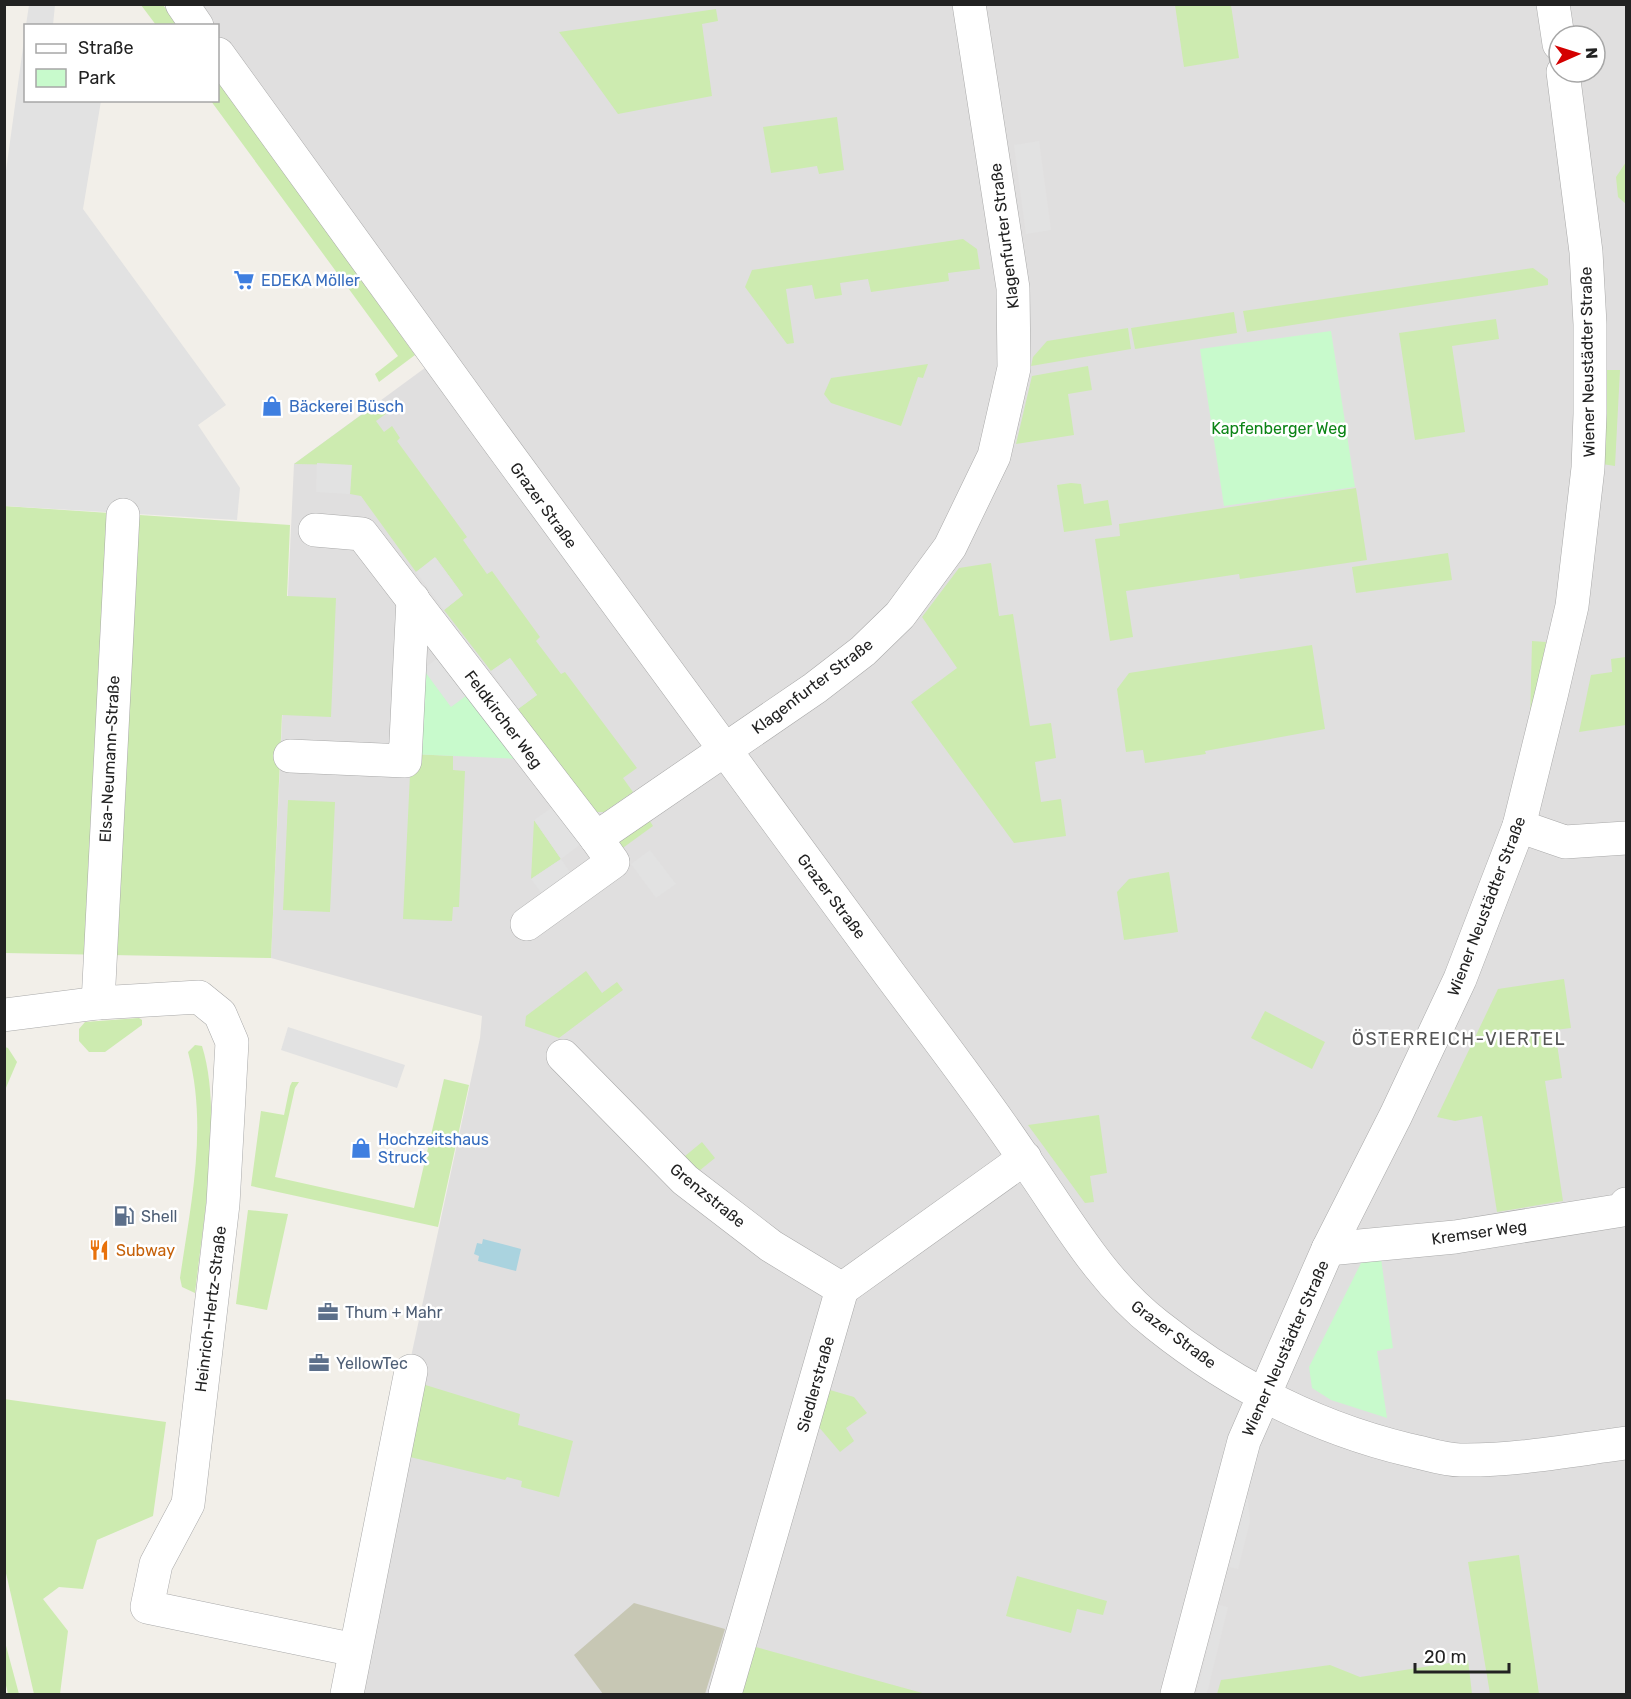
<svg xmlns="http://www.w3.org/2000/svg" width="1631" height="1699" viewBox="0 0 1631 1699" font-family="Rubik,sans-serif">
  <rect width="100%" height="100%" fill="#f2efe9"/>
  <path fill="#e0dfdf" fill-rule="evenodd" d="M195 5H1626V1694H338L480 1038 482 1016 271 958 294 464 448 351 218 35V26L210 25ZM1559 36H1595V72H1559Z"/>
  <polygon fill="#c7c7b4" points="634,1603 725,1629 705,1694 603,1694 574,1655"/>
  <g fill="#cdebb0">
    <polygon points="141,5 163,5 178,25 156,25"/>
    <polygon points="1175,5 1231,5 1239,58 1184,67"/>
    <polygon points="716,9 718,21 702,24 712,96 618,114 559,32"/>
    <polygon points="218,80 415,355 379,382 375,374 398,356 211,101 218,100"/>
    <polygon points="837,117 844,170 819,174 817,166 771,173 763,127"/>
    <polygon points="1626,162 1626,204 1618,197 1616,177"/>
    <polygon points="963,239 977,249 980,269 948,273 949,281 871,292 868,279 840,283 842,295 815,299 812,285 786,289 794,343 787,344 745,287 752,270"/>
    <polygon points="1533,268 1548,279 1548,285 1247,332 1243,311"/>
    <polygon points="1234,312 1237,333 1135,349 1131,328"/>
    <polygon points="1496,319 1499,339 1452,346 1465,432 1415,440 1399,333"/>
    <polygon points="1128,328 1131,349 1031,366 1033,357 1047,341"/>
    <polygon points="928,364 923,378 918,377 901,426 831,403 824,394 831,378"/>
    <polygon points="1088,366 1092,390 1068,394 1074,435 1016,444 1032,376"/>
    <polygon points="1605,370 1620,370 1615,466 1602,464"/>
    <polygon points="379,402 387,413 376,421 384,432 392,426 400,438 397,441 467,537 463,540 487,574 492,571 540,637 536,641 561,674 565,672 637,768 623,778 633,792 604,812 595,812 587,804 518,709 537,695 510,658 491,671 444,610 463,595 436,558 416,572 361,496 350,494 351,465 294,464"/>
    <polygon points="1071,483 1081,484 1084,504 1108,500 1112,525 1064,532 1057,485"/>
    <polygon points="1356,488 1367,560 1240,579 1239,574 1126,591 1133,637 1110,641 1095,539 1120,536 1119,524"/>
    <polygon points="4,506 290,525 287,596 336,598 331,717 282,715 271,958 5,953"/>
    <polygon points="1448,553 1452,580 1356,593 1352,567"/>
    <polygon points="991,563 999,616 1013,614 1030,726 1051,723 1056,758 1035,762 1041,802 1061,799 1066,836 1014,843 911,702 957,668 922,617 959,568"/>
    <polygon points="1532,641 1546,642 1530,722"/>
    <polygon points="1312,645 1325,729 1205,751 1206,754 1145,763 1143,750 1126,752 1117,689 1129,673"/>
    <polygon points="1626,657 1626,725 1579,732 1591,675 1612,672 1611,659"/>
    <polygon points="411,754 453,756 453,770 465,771 459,907 453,907 452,921 403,919"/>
    <polygon points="288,800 335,802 330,912 283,910"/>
    <path d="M646 815 653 826 620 850C614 833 634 824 646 815Z"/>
    <polygon points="534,820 561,859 531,879"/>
    <polygon points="1169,872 1178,932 1124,940 1117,892 1129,879"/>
    <polygon points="586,971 602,993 617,982 623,990 559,1038 525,1026 526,1016"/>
    <polygon points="1564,979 1571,1028 1555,1030 1562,1078 1545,1081 1563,1201 1497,1212 1482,1116 1455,1121 1437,1117 1498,989"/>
    <polygon points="1265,1011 1325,1042 1312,1069 1251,1038"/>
    <polygon points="139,1018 142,1020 142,1025 105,1052 89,1052 79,1041 79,1029 85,1022"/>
    <path d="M195 1045 202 1046C223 1112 203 1224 195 1293L182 1287 180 1278C191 1203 208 1126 188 1052Z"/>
    <polygon points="5,1047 8,1048 17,1062 5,1090"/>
    <polygon points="444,1079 469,1085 438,1227 251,1186 261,1111 284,1115 290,1086 292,1082 299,1082 295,1088 275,1177 414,1208"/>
    <polygon points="1099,1115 1107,1173 1090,1176 1094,1202 1085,1203 1028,1125"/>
    <polygon points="702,1142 715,1158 694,1175 679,1161"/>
    <polygon points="248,1210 288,1214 267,1310 236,1304"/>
    <polygon points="419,1383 520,1414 518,1425 573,1441 559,1497 521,1487 522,1481 507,1477 505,1480 406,1456"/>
    <polygon points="830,1390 854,1397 867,1413 846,1428 854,1441 840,1452 818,1426"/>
    <polygon points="4,1399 166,1422 153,1516 97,1540 83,1589 59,1587 43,1599 68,1631 60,1694 34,1694 5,1569"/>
    <polygon points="1519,1555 1539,1694 1490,1694 1468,1562"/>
    <polygon points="1017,1576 1107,1601 1103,1615 1077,1609 1071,1633 1006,1616"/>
    <polygon points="4,1642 5,1642 19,1694 8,1694 5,1681"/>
    <polygon points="756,1647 926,1694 742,1694"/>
    <polygon points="1468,1660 1472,1694 1217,1694 1221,1680 1330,1665 1360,1677"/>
  </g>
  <g fill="#c8facc">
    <polygon points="1331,331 1355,487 1224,506 1200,349"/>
    <polygon points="423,669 470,693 519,759 411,754"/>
    <polygon points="1381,1258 1393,1348 1377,1351 1387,1418 1331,1400 1312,1388 1309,1367 1362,1261"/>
  </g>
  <g fill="#e2e2e2">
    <polygon points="29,5 55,5 53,25 26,25"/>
    <polygon points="25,33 26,100 101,101 83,209 226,405 198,425 240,488 237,520 5,506 4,185"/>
    <polygon points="1039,141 1051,230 1026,234 1014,145"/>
    <polygon points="317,463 352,465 350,494 316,492"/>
    <polygon points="435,557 463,595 444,610 416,572"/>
    <polygon points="442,655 470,693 451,707 423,669"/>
    <polygon points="510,658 537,695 518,709 491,671"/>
    <polygon points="554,806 581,844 561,859 574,878 545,898 531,879 561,859 534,820"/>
    <polygon points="650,850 676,884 656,898 631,864"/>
    <polygon points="288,1027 405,1065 397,1088 281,1050"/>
    <polygon points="1247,1494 1250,1521 1238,1569 1229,1567"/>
    <polygon points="1219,1605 1228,1607 1208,1689 1206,1694 1196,1694"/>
  </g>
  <polygon fill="#aad3df" points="483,1239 521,1249 516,1271 478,1261 479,1256 474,1254 477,1243 482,1244"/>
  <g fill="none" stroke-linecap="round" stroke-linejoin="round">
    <g stroke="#a9a9a9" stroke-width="34">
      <g id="minor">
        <polyline points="182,4 197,26"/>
        <polyline points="1553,4 1559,44"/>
        <path d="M218 54C440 363 665 670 891 976 935 1035 980 1093 1021 1154 1063 1213 1099 1280 1157 1325 1231 1384 1317 1428 1409 1450 1425 1453 1443 1460 1460 1460 1515 1461 1572 1450 1626 1443"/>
        <polyline points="315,530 362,534 596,838 815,688 863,651 900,615 950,547 994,456 1014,368 1013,288 969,4"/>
        <polyline points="290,756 405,761 413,599"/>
        <polyline points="1519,826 1565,842 1626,838"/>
        <polyline points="527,924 613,862 596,838"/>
        <polyline points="98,1003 123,515"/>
        <polyline points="4,1015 98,1003 199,997 220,1014 232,1042 223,1204 188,1504 156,1564 147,1607 355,1650"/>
        <polyline points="563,1056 685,1180 771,1246 842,1289"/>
        <polyline points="1328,1249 1455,1237 1623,1210 1626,1204"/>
        <polyline points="347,1694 411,1371"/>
        <polyline points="725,1694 842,1289 1025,1158"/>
        <polyline points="1177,1694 1244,1441 1328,1249 1396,1115 1460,979 1519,826 1552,692 1572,606 1588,468 1590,414 1590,324 1586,252 1563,72"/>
      </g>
    </g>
    <use href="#minor" stroke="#fff" stroke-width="33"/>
  </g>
  <defs>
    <g id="supermarket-bare" transform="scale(1.62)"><path d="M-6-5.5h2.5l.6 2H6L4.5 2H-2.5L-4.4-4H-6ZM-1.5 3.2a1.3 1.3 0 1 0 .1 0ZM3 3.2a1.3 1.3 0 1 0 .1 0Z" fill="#3f7fe0" stroke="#fff" stroke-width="2.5" paint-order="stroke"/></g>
    <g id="shop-bare" transform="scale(1.62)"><path d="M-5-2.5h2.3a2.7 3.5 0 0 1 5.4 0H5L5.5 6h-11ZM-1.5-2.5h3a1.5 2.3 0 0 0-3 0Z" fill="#3f7fe0" stroke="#fff" stroke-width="2.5" paint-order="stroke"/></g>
    <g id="fuel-bare" transform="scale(1.62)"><path d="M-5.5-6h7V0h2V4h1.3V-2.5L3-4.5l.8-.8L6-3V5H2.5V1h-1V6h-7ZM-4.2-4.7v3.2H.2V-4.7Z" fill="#5c6f8a" stroke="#fff" stroke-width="2.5" paint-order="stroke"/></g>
    <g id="restaurant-bare" transform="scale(1.62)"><path d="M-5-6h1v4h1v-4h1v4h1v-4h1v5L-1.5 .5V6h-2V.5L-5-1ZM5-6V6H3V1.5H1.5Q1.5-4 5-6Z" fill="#e8710a" stroke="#fff" stroke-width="2.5" paint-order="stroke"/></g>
    <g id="office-bare" transform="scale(1.62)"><path d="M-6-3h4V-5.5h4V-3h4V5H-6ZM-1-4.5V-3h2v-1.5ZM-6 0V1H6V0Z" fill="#5c6f8a" stroke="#fff" stroke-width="2.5" paint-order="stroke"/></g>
  </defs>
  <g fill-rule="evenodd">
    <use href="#supermarket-bare" x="244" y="280"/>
    <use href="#shop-bare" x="272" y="406"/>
    <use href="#shop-bare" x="361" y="1148"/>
    <use href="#fuel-bare" x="124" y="1216"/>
    <use href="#restaurant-bare" x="99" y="1250"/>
    <use href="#office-bare" x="328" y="1312"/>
    <use href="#office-bare" x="319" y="1363"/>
  </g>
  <g text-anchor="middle" stroke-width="5" stroke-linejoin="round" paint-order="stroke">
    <g font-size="16" fill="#222" stroke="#fff">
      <text transform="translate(1004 236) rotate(-97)" y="6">Klagenfurter Straße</text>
      <text transform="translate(1587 362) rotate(-91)" y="6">Wiener Neustädter Straße</text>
      <text transform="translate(544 505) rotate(54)" y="6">Grazer Straße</text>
      <text transform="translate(812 686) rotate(-37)" y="6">Klagenfurter Straße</text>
      <text transform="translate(504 719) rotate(53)" y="6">Feldkircher Weg</text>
      <text transform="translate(109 759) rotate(-87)" y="6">Elsa-Neumann-Straße</text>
      <text transform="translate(832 896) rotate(53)" y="6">Grazer Straße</text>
      <text transform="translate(1486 906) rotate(-69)" y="6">Wiener Neustädter Straße</text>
      <text transform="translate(708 1195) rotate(39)" y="6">Grenzstraße</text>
      <text transform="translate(1479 1232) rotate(-8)" y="6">Kremser Weg</text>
      <text transform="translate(210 1309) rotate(-83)" y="6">Heinrich-Hertz-Straße</text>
      <text transform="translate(1174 1334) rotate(37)" y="6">Grazer Straße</text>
      <text transform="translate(1285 1348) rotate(-66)" y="6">Wiener Neustädter Straße</text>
      <text transform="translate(815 1384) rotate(-74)" y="6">Siedlerstraße</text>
    </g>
    <g font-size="16" fill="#366cbe" stroke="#fff" text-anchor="start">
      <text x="261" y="286">EDEKA Möller</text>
      <text x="289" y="412">Bäckerei Büsch</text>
      <text x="378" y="1145">Hochzeitshaus<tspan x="378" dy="18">Struck</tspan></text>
    </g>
    <g font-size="16" fill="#0c8416" stroke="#fff">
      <text x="1279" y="434">Kapfenberger Weg</text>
    </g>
    <g font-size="16" fill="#4e5e75" stroke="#fff" text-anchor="start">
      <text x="141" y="1222">Shell</text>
      <text x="345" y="1318">Thum + Mahr</text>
      <text x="336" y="1369">YellowTec</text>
    </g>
    <g font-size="16" fill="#c56008" stroke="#fff" text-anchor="start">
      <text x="116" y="1256">Subway</text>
    </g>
    <g font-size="18" letter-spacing="1.5" fill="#555" stroke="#fff">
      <text x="1459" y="1045">ÖSTERREICH-VIERTEL</text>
    </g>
  </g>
  <rect width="1631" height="1699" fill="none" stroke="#222222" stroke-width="12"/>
  <rect x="24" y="24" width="195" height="78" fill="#ffffff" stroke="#a7a7a7" stroke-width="1.5"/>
  <rect x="36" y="44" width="30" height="9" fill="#ffffff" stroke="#a7a7a7" stroke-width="1.5"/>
  <text x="78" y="54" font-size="18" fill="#222222">Straße</text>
  <rect x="36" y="69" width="30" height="18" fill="#c8facc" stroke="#a7a7a7" stroke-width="1.5"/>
  <text x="78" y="84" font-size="18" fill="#222222">Park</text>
  <g transform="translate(1577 54) rotate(87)"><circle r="28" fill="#ffffff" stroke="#a7a7a7" stroke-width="1.5"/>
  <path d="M0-4.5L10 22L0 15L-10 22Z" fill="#d40000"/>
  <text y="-9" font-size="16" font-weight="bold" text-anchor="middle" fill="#222222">N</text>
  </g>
  <path d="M1415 1663v9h94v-9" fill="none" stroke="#222222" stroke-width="3"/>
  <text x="1424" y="1663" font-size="18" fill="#222222" stroke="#ffffff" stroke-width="4.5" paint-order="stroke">20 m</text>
</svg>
